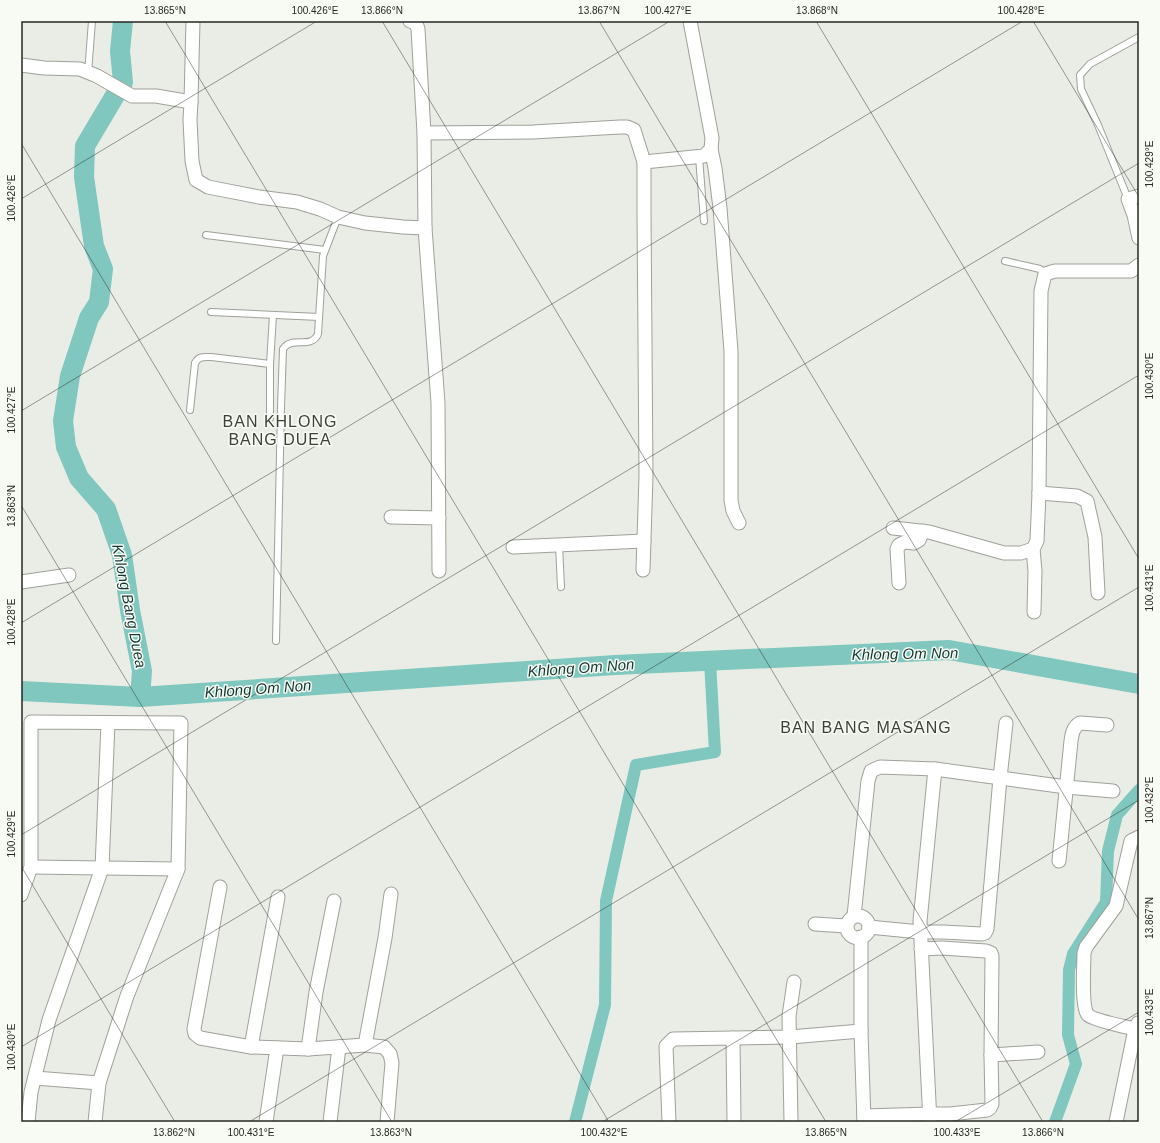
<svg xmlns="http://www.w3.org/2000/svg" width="1160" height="1143" viewBox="0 0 1160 1143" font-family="Arial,sans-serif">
  <rect width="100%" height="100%" fill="#eaede5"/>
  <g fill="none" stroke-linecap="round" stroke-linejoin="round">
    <g stroke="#7fc7bf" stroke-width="12">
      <polyline points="575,1122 605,1005 606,901 636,765 715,752 710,661"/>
      <polyline points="1055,1122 1076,1064 1068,1035 1069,970 1073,954 1106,902 1108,851 1117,815 1139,790"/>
    </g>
    <g stroke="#7fc7bf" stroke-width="20">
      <polyline points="123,21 120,51 123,82 85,146 84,177 94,246 103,269 99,302 89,318 70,376 63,421 66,447 79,478 106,509 122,555 130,610 142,671 140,697"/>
      <polyline points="21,691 140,697 615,665 949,650 1139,684"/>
    </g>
    <g stroke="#9ea199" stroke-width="8">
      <g id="service">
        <polyline points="88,73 92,21"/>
        <polyline points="699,157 704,221"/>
        <polyline points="1128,199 1098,125 1081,89 1080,75 1090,64 1139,37"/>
        <polyline points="206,235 325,250"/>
        <polyline points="1005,261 1040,269 1045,274"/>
        <polyline points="211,312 319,317"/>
        <path d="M190 410 195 363C199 356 203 357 211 357L270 364"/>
        <polyline points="270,418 270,364 273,315"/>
        <polyline points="559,545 561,587"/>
        <path d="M276 641 281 407 283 349C292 335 311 350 318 334L323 256 338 217"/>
      </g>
    </g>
    <g stroke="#9ea199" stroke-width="15">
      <g id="minor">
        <polyline points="410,21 416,23 418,29 424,133 425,228 438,403 439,571"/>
        <polyline points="21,65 44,68 80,69 97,76 132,96 156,96 191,102 190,120 192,161 196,180 208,187 259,197 297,202 320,209 338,217 365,223 403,227 425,228"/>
        <polyline points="191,102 193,21"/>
        <polyline points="424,133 533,132 620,127 627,127 634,130 644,162 704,156 711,149 712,138 690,21"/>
        <polyline points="711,149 715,168 720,208 731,351 731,500 733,511 739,523"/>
        <polyline points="1139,196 1128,199 1134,215 1139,238"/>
        <polyline points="1039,493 1077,496 1087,501 1095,537 1098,593"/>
        <polyline points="391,517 439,518"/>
        <polyline points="893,528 929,532 1004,553 1021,553 1033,549 1037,541 1039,493 1041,291 1045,274 1055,271 1131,271 1139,265"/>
        <polyline points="513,547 644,541"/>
        <polyline points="1033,549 1035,571 1034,612"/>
        <polyline points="643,570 646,476 644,212 644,162"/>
        <polyline points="21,582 69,575"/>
        <polyline points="899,583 897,549 899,545 905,542 914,543 919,540 923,531"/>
        <path d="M1139 837 1131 841 1116 906 1086 947 1084 953C1084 965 1081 1007 1088 1015 1093 1020 1130 1028 1139 1030"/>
        <path d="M1059 861 1071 741C1072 734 1073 727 1080 723L1107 725"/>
        <polyline points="31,867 178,869"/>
        <polyline points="220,887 194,1029 195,1034 200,1038 251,1047"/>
        <polyline points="21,895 31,867 31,722 181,723 178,869 127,996 99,1083 95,1122"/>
        <polyline points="278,897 251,1047 308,1049 365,1045 385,938 391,894"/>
        <circle cx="858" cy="927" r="11"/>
        <polyline points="854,916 868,781 871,771 880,767 935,769 1066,787 1113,791"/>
        <polyline points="815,924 846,926"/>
        <polyline points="869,927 920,932 943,932 982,934 985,933 987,929 1000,778 1006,723"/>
        <polyline points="861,937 861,1031 864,1122"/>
        <polyline points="733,1038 734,1122"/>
        <polyline points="365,1045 384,1047 390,1054 392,1063 387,1122"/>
        <polyline points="308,1049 316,992 334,901"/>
        <polyline points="991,1055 1038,1052"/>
        <polyline points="35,1078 99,1083"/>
        <polyline points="864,1116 930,1114 950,1114 987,1110 990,1108 992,1104 991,1055 992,956 991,953 986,951 942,948 921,949"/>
        <polyline points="28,1122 31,1092 49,1020 102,868 108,723"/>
        <polyline points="266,1122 277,1048"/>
        <polyline points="330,1122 339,1047"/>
        <polyline points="669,1122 666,1046 673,1039 790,1037 861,1031"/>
        <polyline points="791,1122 789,1016 794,982"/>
        <polyline points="930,1122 920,921 935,769"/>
        <polyline points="1116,1122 1135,1029 1138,1023"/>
      </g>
    </g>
    <use href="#service" stroke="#fff" stroke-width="6"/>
    <use href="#minor" stroke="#fff" stroke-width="13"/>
  </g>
  <path fill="none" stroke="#262724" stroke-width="1" stroke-opacity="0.45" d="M165 21 826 1122M382 21 1043 1122M599 21 1139 920M816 21 1139 559M1033 21 1139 197M21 143 609 1122M21 199 317 21M21 411 670 21M21 505 392 1122M21 623 1023 21M21 835 1139 163M21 866 175 1122M21 1047 1139 375M249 1122 1139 587M602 1122 1139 800M955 1122 1139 1012"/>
  <g text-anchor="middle" stroke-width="3" stroke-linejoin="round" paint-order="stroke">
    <g font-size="15" font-style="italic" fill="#123633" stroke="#f8fbf3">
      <text transform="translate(129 606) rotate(79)" y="5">Khlong Bang Duea</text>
      <text transform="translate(905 654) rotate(-1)" y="5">Khlong Om Non</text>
      <text transform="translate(581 668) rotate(-4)" y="5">Khlong Om Non</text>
      <text transform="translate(258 689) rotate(-4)" y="5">Khlong Om Non</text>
    </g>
    <g font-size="16" letter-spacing="1" fill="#3d3f39" stroke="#f8fbf3">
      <text x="280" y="427">BAN KHLONG<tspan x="280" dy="18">BANG DUEA</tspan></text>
      <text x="866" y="733">BAN BANG MASANG</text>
    </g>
  </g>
  <rect width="1160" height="1143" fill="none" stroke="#f8fbf3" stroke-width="44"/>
  <rect x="22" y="22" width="1116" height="1099" fill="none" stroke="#262724" stroke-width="1.5"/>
  <g font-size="10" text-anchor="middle" fill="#262724">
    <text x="165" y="14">13.865°N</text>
    <text x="315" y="14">100.426°E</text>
    <text x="382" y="14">13.866°N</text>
    <text x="599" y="14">13.867°N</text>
    <text x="668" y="14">100.427°E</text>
    <text x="817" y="14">13.868°N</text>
    <text x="1021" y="14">100.428°E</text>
    <text transform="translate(1149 164) rotate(-90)" y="4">100.429°E</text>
    <text transform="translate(11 198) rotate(-90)" y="4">100.426°E</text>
    <text transform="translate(1149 376) rotate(-90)" y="4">100.430°E</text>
    <text transform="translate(11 410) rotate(-90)" y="4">100.427°E</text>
    <text transform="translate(11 506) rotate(-90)" y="4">13.863°N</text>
    <text transform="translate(1149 588) rotate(-90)" y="4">100.431°E</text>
    <text transform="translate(11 622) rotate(-90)" y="4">100.428°E</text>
    <text transform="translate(1149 800) rotate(-90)" y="4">100.432°E</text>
    <text transform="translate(11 834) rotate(-90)" y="4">100.429°E</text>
    <text transform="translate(1149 918) rotate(-90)" y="4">13.867°N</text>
    <text transform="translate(1149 1012) rotate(-90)" y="4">100.433°E</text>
    <text transform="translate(11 1047) rotate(-90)" y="4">100.430°E</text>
    <text x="174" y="1136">13.862°N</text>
    <text x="251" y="1136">100.431°E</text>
    <text x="391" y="1136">13.863°N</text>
    <text x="604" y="1136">100.432°E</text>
    <text x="826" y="1136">13.865°N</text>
    <text x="957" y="1136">100.433°E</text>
    <text x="1043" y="1136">13.866°N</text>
  </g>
</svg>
